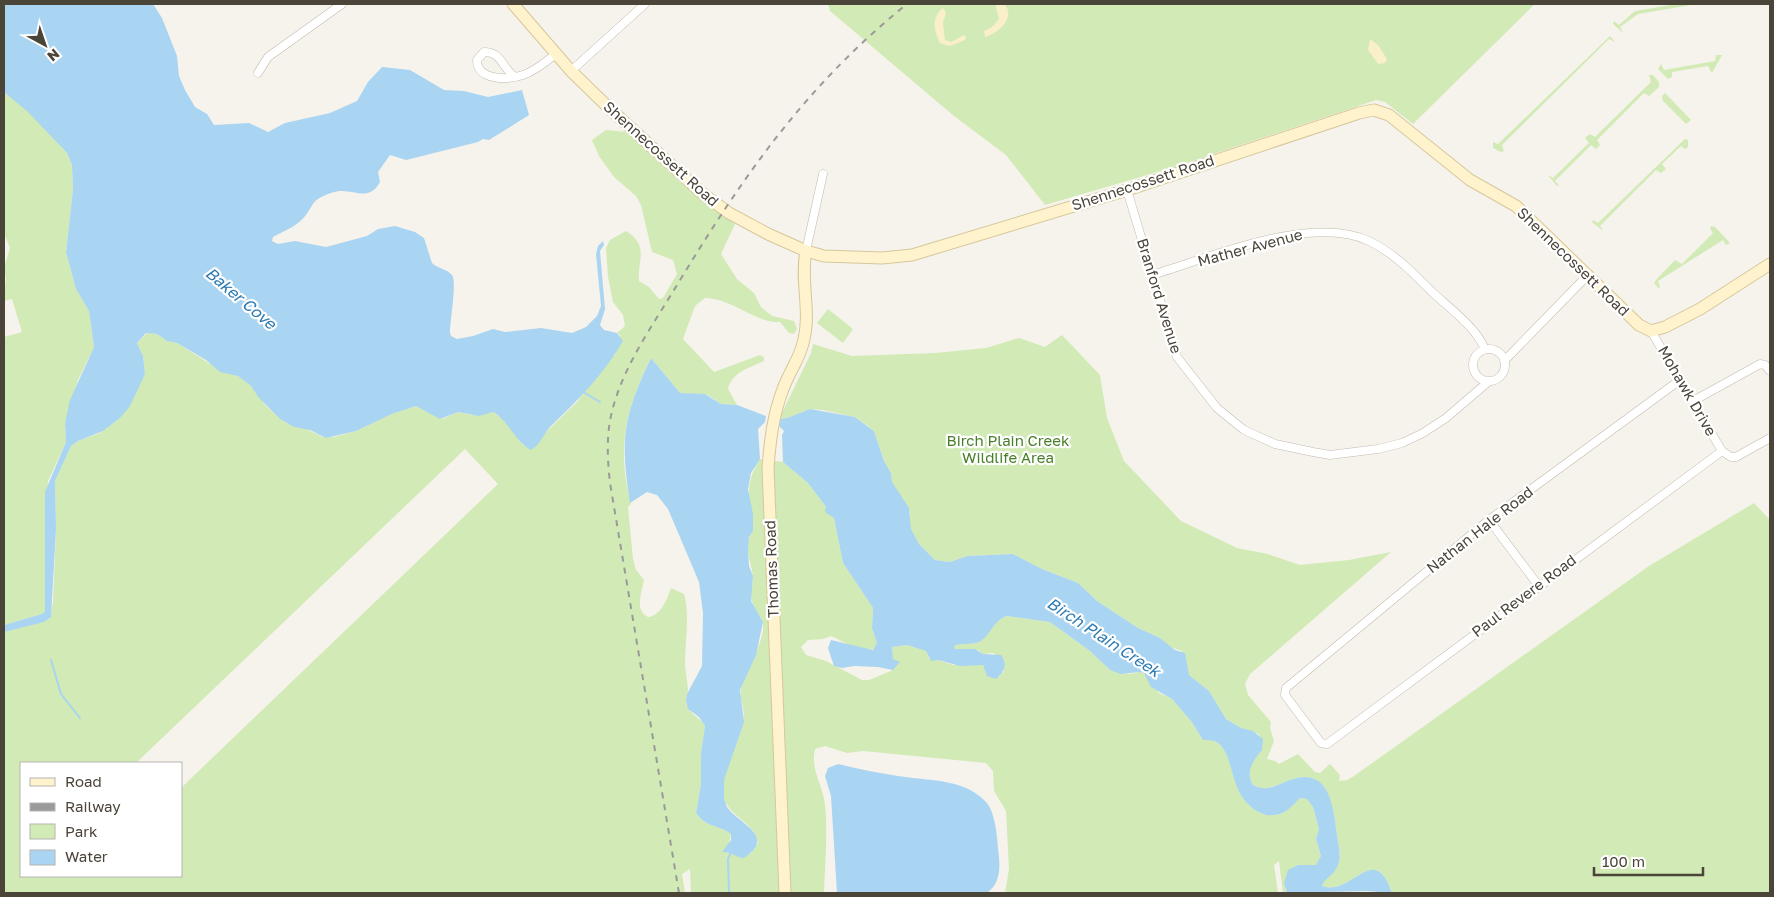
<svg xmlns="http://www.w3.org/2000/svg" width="1774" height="897" viewBox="0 0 1774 897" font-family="'Golos Text',sans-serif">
  <rect width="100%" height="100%" fill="#f6f3ec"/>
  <g fill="#d2eab5" fill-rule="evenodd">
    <polygon points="828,4 1535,4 1413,124 1385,102 1376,100 1171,168 1045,205 1006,155 954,116 830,11"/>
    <polygon points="1677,4 1697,4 1638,14 1620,27 1623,33 1613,24 1614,21 1619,25 1635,11"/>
    <polygon points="1610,36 1615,42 1609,39 1502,145 1504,151 1501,152 1493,148 1493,142 1498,144"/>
    <polygon points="1716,55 1722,55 1712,73 1708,66 1672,72 1672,77 1668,79 1658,69 1661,64 1664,70 1715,61"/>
    <polygon points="1649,75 1653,75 1659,82 1659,87 1649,96 1644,93 1597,140 1600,145 1596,149 1591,145 1555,181 1559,185 1557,186 1548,175 1553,178 1589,143 1585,138 1590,134 1595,137 1651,82"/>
    <polygon points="4,92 28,111 67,153 72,165 73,189 66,252 76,289 89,311 94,347 78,380 65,423 66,442 48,481 45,537 45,611 42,614 4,625 4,337 22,332 12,299 4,301 6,278 4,268 10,248 4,233"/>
    <polygon points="1665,93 1691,120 1686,124 1663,101 1662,96"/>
    <path d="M606 130 626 132 680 182 735 224 721 254 737 279 754 293 761 307 772 316 794 321 797 329 794 334 789 333 780 322C757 324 734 299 705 298L695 306 683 339 714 372 760 355 764 357V361C749 368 732 372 728 389L737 405 721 404 708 395 680 393 651 358C626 410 616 447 631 504L628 507 633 559 636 570 644 580C642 592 634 611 648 617 661 616 667 599 671 588L684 594C690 613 685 643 685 664 685 673 688 682 688 691 687 696 685 701 687 706 690 714 701 718 705 726L701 753V784L696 813C706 828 720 825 731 834L729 843V852L736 855 751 853 758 843C754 819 724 817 723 791 722 767 739 745 743 722 747 703 734 699 746 674 750 664 768 633 762 620 759 615 754 608 752 601 749 594 753 586 753 579 753 563 741 546 753 531 751 501 742 487 760 459L783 462 808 483 834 518 843 563 873 608 872 628 877 643 874 649C859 652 844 642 831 636L823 639 808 640 801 647 806 655 826 661 862 680H869L893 670 892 647 907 645 926 651 930 660H938L953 665 981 664 985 667 986 673 999 677 1004 671 994 653 983 654 978 650 955 649 954 646C962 642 972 646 981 641 991 634 994 620 1007 616L1050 622 1090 651 1110 670 1129 674 1139 672 1144 673 1159 693 1172 699 1191 721 1203 740C1208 740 1214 740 1218 743 1230 753 1232 773 1237 786 1244 805 1265 824 1286 811 1291 808 1295 802 1300 798L1307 799 1313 807 1319 829 1316 839 1321 856 1317 865H1304L1285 889 1287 893H1283L1279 861 1274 865 1278 893H1005L1009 869 1006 811 994 791 993 771 986 763 863 751 847 753 825 746 815 749C810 770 823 784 825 805 828 834 825 864 824 893H691L690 869 682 874 685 893H4V632L49 619 53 603 56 529 55 481 71 446 78 441 100 433 120 418 145 374 143 356 137 343 147 333 157 334 167 341 177 343 212 365 238 376 251 386 265 405 280 419 294 427 306 429 323 437H334L356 431 392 414 416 406 442 419 458 412 472 415 493 412 504 420 523 445 544 434 577 402 611 357 615 355 620 335 617 333 625 326 623 315 613 302 608 277 606 248 610 240 626 231C650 246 637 260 639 281L649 287 659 299 663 298 677 274 673 260 652 252 641 205 636 196 614 177 599 156 592 140ZM465 449 498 484 181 788V876H21V763H136Z"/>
    <polygon points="1685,139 1688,140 1688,147 1685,149 1681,146 1662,164 1666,169 1661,173 1656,170 1600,226 1603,231 1592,222 1593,220 1598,223"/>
    <polygon points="1711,226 1715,227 1730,243 1726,245 1723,240 1658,281 1660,287 1658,288 1654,283 1656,280 1675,260 1682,264 1713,233 1710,229"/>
    <polygon points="828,309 853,329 843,343 817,323"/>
    <path d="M1062 335 1100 375 1107 418 1124 461 1181 521 1237 548 1268 554 1300 565 1349 560 1391 552 1250 674 1245 684 1248 695 1271 722 1270 728 1274 741 1267 759 1275 761 1279 764 1298 754 1315 772 1320 773 1330 764 1340 775 1339 781 1347 780 1354 776 1649 566 1754 503 1770 520V893H1392C1374 839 1352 897 1322 886 1324 877 1336 875 1339 862 1341 853 1338 844 1337 835 1334 812 1330 770 1297 778 1281 781 1270 794 1253 785 1246 774 1251 760 1261 752L1259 734 1241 728 1226 719 1209 691 1189 675 1182 651 1170 647 1160 638 1138 628 1097 601 1078 583 1042 569 1013 554 967 556 950 562 935 560 919 544 912 532 909 524 910 513 892 482 891 473 884 461 874 431 867 425 855 417 823 410 810 409 787 418 779 419 811 353 813 344 852 356 935 353 986 348 1019 338 1045 347Z"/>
  </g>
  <g fill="#f9efc9">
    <path d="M995 4H1004C1017 16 998 34 985 37L984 31 992 27 999 19Z"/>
    <path d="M943 8 946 13 943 23 945 40 951 42 964 35 966 37 965 40 950 46 940 43C934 30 931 17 943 8Z"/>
    <polygon points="1370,39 1378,45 1387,59 1385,63 1378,64 1368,50"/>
  </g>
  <g fill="#a9d4f2">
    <path d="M4 4H153L162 18 177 56 179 76 185 90 195 107 207 114 214 125 249 123 268 132 285 123 330 113 357 101 368 82 382 67 410 70 444 90 464 91 488 97 522 90 529 115 489 140 483 139 478 142 406 160 390 155 378 172 380 182C367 205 352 185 331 193 313 199 315 202 306 215 298 226 284 231 273 237L272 241 278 244 295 241 326 247 367 236 378 229 395 226 415 232 424 238 432 263C437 268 447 269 452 275 457 281 450 321 450 332L451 336 457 339 473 336 493 329 505 332 541 328 572 333 586 327 597 316 601 306 596 254 598 246 603 241 604 245 600 251 605 309 600 325 604 330 617 333 623 341C604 374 578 400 551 426 544 433 540 445 531 450 515 442 509 421 493 412L479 416 458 412 440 419 416 406 392 414 356 431 326 438 310 430 294 427 280 419 259 398 251 386 238 376 220 372 206 360 177 343 167 341 157 334 146 333 137 343 143 356 145 374 130 406 120 418 103 431 78 441 71 446 55 481 56 529 51 617 44 622 4 632V625L42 614 45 611V492L66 442 65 423 70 400 94 347 89 311 76 289 66 252 73 189 72 165 67 153 28 112 4 92Z"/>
    <path d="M651 358 680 393 705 394 721 404 737 405 766 416 765 422 758 429 760 459 751 473 748 489 753 514V531L749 537 748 550 749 566 753 576 751 601 763 622 756 655 740 690 744 722 724 780V798L727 807C739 824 777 836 744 858 735 857 731 851 722 852L731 840V834C720 825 706 828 696 813L701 784V753L705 726 699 717 688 709 686 701 687 694 702 666 703 613 699 582 668 509 657 495 647 492 630 503C620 439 623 417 651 358Z"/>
    <path d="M810 409 855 417 874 431 884 461 891 473 892 482 909 508 911 529 919 544 935 560 950 562 967 556 1013 554 1042 569 1078 583 1097 601 1138 628 1160 638 1175 650 1185 653 1189 675 1209 691 1226 719 1241 728 1253 731 1263 739 1262 750C1253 761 1245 771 1253 785 1270 794 1281 781 1297 778 1331 770 1334 812 1337 835 1338 844 1341 852 1339 862 1336 875 1325 877 1322 886 1352 897 1374 839 1392 893L1367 891 1287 893 1284 883 1288 870 1298 865H1316L1321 856 1316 839 1319 829 1313 807 1307 799 1300 798C1296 802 1291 808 1286 811 1265 824 1244 805 1237 787 1231 773 1230 753 1218 743 1214 740 1208 740 1203 740L1191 721 1172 699 1151 687 1144 673 1139 672 1121 674 1110 670 1090 651 1050 622 1007 616C994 620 991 634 981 641 972 646 962 642 954 646L955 649H975L983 654 1001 655C1008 664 1004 673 996 679L987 676 983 665 960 666 938 660 931 661 926 651 907 645 892 647 893 659 900 662 893 670 878 667 854 666 842 668 834 666 828 648 831 640 873 650 877 643 872 628 873 608 843 563 834 518 825 512 826 507 808 483 783 462 782 435 784 431 778 425 779 419 787 418Z"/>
    <path d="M838 764C858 769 878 773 898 776 927 781 963 778 985 801 995 811 997 834 998 848 1000 865 1002 882 987 893H837L831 796 825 776 828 768Z"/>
  </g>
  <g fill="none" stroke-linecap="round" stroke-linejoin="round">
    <g stroke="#a9d4f2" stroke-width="2">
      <polyline points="585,393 600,402"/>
      <polyline points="51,660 61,694 80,718"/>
      <polyline points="729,893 728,859 731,852"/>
    </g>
    <g stroke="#c2bbae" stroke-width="9">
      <g id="street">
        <polyline points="571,71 645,4"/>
        <polyline points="258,73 268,57 342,4"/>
        <path d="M514 76C502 68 502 52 484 52L477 60C477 81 508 80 523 75 535 71 547 61 557 53"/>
        <polyline points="1127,190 1177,357 1217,408 1244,430 1275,444 1313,452 1330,455 1378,449 1402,443 1423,433 1446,418 1488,382"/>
        <polyline points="806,251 823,174"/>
        <path d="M1152 275C1212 257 1311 214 1369 241 1394 253 1412 272 1431 291 1449 308 1475 326 1485 349"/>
        <polyline points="1651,331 1722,451 1731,457 1736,457 1770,438"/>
        <circle cx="1489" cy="365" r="16"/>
        <polyline points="1505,360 1588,275"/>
        <polyline points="1680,380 1489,520 1286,688 1285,695 1321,743 1327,744 1722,451"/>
        <polyline points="1693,401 1760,364 1765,365 1770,371"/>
        <polyline points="1489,520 1538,585"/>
      </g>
    </g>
    <g stroke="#d6c79b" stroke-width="13">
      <g id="secondary">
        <polyline points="513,4 571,71 609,108 703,194 729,213 768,234 806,251 824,256 882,258 912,255 1127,190 1359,113 1374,110 1389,115 1470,180 1516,206 1639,325 1651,331 1665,327 1700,309 1770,264"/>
        <path d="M785 893 768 468C770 441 773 415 783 389 789 372 801 357 804 339 811 310 800 281 806 251"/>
      </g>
    </g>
    <use href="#street" stroke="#fff" stroke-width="8"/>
    <use href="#secondary" stroke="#fff3cd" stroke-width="11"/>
    <path stroke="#9a9a9a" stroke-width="2" stroke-dasharray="6 6" stroke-linecap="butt" d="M679 893 610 483C607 456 606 430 614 404 626 363 652 326 674 290 741 179 805 86 907 4"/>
  </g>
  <g text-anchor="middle" stroke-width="4.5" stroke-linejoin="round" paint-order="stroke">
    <g font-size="15" fill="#4b4439" stroke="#fff">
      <text transform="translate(661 154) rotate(42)" y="5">Shennecossett Road</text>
      <text transform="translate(1143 183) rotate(-18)" y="5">Shennecossett Road</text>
      <text transform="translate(1250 248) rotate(-15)" y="5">Mather Avenue</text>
      <text transform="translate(1573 262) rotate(44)" y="5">Shennecossett Road</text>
      <text transform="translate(1159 296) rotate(73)" y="5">Branford Avenue</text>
      <text transform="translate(1687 391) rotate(60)" y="5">Mohawk Drive</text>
      <text transform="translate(1480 530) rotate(-38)" y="5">Nathan Hale Road</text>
      <text transform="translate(772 569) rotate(-92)" y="5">Thomas Road</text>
      <text transform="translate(1524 596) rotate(-37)" y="5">Paul Revere Road</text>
    </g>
    <g font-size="15" fill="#4a7f2a" stroke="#fff">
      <text x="1008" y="446">Birch Plain Creek<tspan x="1008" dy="17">Wildlife Area</tspan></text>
    </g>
    <g font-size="16" font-style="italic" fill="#2e7ab2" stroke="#fff">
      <text transform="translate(241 298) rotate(40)" y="6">Baker Cove</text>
      <text transform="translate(1104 637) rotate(33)" y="6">Birch Plain Creek</text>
    </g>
  </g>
  <rect width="1774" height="897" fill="none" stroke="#4b4439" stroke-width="10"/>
  <rect x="20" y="762" width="162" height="115" fill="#ffffff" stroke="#b7b4b0"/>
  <rect x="30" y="778" width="25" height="8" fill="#fff3cd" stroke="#b7b4b0"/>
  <text x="65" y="787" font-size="15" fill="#4b4439">Road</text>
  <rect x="30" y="803" width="25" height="8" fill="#9a9a9a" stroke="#b7b4b0"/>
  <text x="65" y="812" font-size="15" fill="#4b4439">Railway</text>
  <rect x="30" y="824" width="25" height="15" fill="#d2eab5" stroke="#b7b4b0"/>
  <text x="65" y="837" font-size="15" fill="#4b4439">Park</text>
  <rect x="30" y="850" width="25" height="15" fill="#a9d4f2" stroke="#b7b4b0"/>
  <text x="65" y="862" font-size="15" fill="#4b4439">Water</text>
  <g transform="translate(45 45) rotate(140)" stroke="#ffffff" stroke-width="4" paint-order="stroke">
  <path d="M0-4L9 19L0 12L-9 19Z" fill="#4b4439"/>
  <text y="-8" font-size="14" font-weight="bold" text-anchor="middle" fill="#4b4439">N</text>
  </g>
  <path d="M1594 867v8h109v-8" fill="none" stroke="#4b4439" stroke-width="2.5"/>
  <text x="1602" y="867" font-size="15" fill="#4b4439" stroke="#ffffff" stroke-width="4" paint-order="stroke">100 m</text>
</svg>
